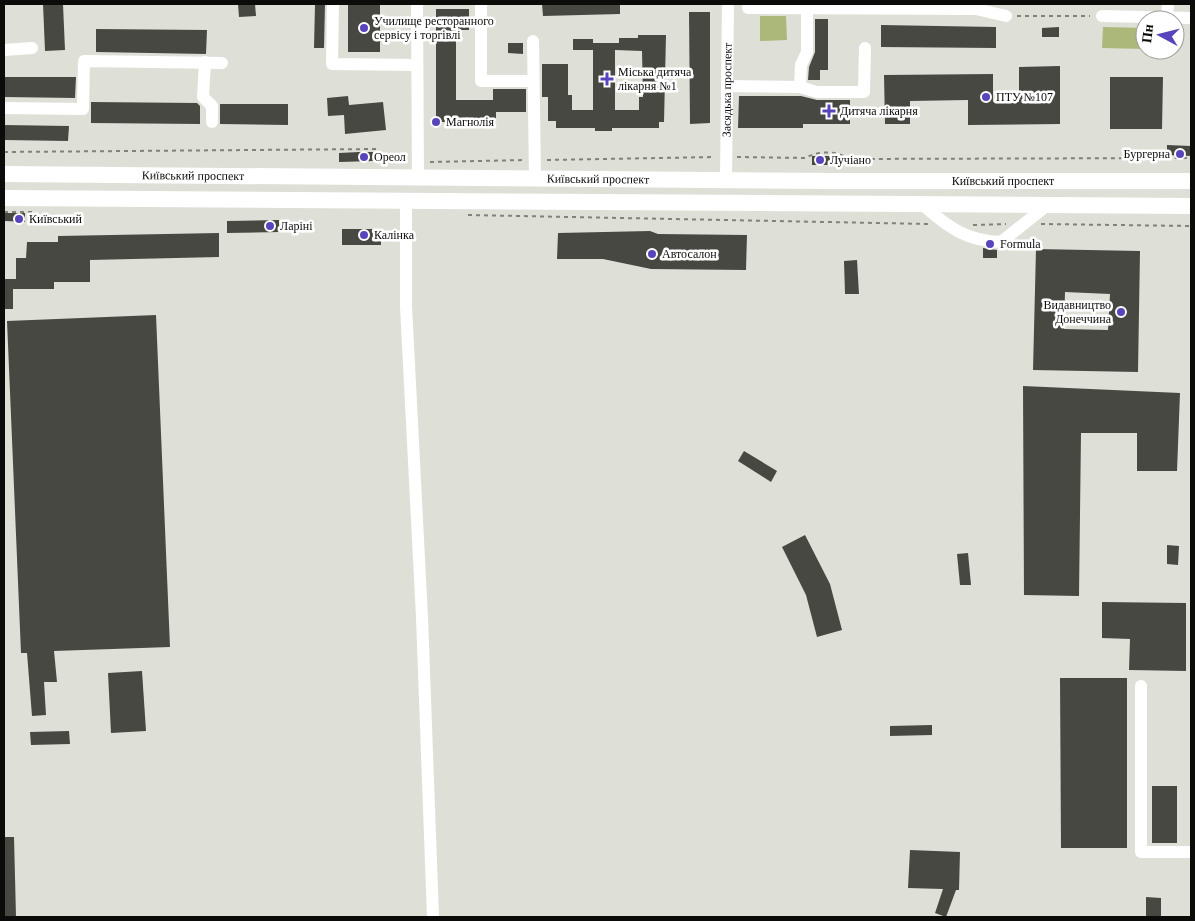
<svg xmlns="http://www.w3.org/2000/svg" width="1195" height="921" viewBox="0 0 1195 921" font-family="'Times New Roman',serif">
  <rect width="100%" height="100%" fill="#dee0d8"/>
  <g fill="#acb77a">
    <polygon points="760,16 786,16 787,40 760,41"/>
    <polygon points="1103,27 1145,28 1145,49 1102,48"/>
  </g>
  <g fill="#474842" fill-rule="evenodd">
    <polygon points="43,4 63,4 65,50 45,51"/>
    <polygon points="238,4 255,4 256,16 239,17"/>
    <polygon points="315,4 325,4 324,48 314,48"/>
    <rect x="348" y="4" width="32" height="48"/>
    <polygon points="542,4 620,4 620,14 543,16"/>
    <polygon points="436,9 469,9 469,30 456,30 456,100 493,100 493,89 526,89 526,112 496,112 496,122 436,122"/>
    <polygon points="689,12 710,12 710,123 690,124"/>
    <polygon points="815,19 828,19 828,70 820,70 820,80 808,80 809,67 815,52"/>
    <polygon points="881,25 996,27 996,48 881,47"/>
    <polygon points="1059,27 1059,37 1042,37 1042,28"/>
    <polygon points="96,29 207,30 206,54 96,52"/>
    <path d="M638 35H666L664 122H659V128H612V131H595V128H556V121H548V97H542V64H568V95H572V110H593V43H619V38H638ZM615 50 642 51 643 97H639V110H615Z"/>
    <rect x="573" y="39" width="20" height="11"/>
    <polygon points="508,43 523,43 523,54 508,53"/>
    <polygon points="1060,66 1060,124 968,125 968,100 910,101 910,124 885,124 884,75 993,74 993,102 1019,102 1019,67"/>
    <polygon points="4,77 76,77 75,98 4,97"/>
    <polygon points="1110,77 1163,77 1162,129 1110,129"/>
    <polygon points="348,96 349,105 383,102 386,130 345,134 344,115 328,116 327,98"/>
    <polygon points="739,96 801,96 817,100 850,100 850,124 803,124 803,128 738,128"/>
    <polygon points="91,102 197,103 200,106 200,124 91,123"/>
    <polygon points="220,104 288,104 288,125 220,124"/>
    <polygon points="4,125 69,126 68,141 4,140"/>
    <polygon points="1167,145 1191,146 1191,156 1167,155"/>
    <polygon points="359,152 373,152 373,161 339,162 339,153"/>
    <rect x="812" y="156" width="31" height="9"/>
    <polygon points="5,213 25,213 25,222 5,221"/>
    <polygon points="279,220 279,232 227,233 227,221"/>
    <rect x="342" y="229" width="39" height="16"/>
    <polygon points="650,231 658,234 747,235 746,270 651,269 603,259 557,259 558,233"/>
    <polygon points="219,233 219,257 90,260 90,282 54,282 54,289 13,289 13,309 4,309 4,279 16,279 16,258 26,258 27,242 58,242 58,236"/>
    <polygon points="983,248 997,250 997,258 983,258"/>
    <path d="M1036 249 1140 251 1138 372 1033 370ZM1065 292 1110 294 1108 330 1064 329Z"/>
    <polygon points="857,260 859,294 845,294 844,261"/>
    <polygon points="156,315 170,647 54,651 57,682 44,682 46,715 32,716 27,653 21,653 7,321"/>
    <polygon points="1023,386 1180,393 1177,471 1137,471 1137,433 1081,433 1079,596 1024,595"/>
    <polygon points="744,451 777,471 771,482 738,461"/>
    <polygon points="805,535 830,584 842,630 817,637 806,595 782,547"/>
    <polygon points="1167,545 1179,546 1178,565 1167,564"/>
    <polygon points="968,553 971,585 960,585 957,554"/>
    <polygon points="1102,602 1186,603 1186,671 1129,670 1130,639 1102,638"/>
    <polygon points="142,671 146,731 111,733 108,673"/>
    <polygon points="1060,678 1127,678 1127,848 1061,848"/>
    <polygon points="932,725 932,735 890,736 890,726"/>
    <polygon points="69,731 70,744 31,745 30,732"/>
    <rect x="1152" y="786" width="25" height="57"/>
    <polygon points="4,837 14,837 16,917 4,917"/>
    <polygon points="910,850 960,852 959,890 956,890 946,917 935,913 943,889 908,888"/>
    <polygon points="1146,897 1161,898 1161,917 1146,917"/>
  </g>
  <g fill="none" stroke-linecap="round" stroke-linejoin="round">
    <g stroke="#7f817b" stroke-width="2" stroke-dasharray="4 4" stroke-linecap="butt">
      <polyline points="1017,16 1090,16"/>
      <polyline points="4,152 376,149 379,161 392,161"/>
      <path d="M737 157 806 158C818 150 837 151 850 159L1191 158"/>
      <polyline points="547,160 715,157"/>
      <polyline points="430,162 525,160"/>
      <polyline points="4,212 36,212"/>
      <polyline points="468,215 928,224"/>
      <polyline points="1041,224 1191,226"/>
      <polyline points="973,225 1006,224"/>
    </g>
    <g stroke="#fff" stroke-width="12">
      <polyline points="333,4 332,64 417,65"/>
      <polyline points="417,4 418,177"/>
      <polyline points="481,4 481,81 533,81"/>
      <polyline points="748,8 976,9 1006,16"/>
      <polyline points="1102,16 1191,18"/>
      <polyline points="1167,18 1168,4"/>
      <polyline points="533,41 535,178"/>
      <polyline points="4,50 32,48"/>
      <polyline points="205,62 203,97 212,106 212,122"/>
      <polyline points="727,86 800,87 801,65 807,52 807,8 812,4"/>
      <polyline points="800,87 817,92 864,92 865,48"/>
      <polyline points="4,108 83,109 84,61 222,63"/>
      <path id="s1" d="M726 178 728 4"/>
      <polyline points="406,201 406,306 422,617 433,917"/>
      <path d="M924 206C949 228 967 241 1001 242L1045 207"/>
      <polyline points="1141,686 1141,852 1191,852"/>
    </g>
    <g stroke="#fff" stroke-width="16">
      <path id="s2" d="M4 174 830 181H1191"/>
      <polyline points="4,198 1191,206"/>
    </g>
  </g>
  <g fill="#5a44bc" stroke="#fff" stroke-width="2">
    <circle cx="364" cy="28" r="5"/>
    <path d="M604.5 71.5h5v5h5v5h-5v5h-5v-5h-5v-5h5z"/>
    <circle cx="986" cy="97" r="5"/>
    <path d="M826.5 103.5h5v5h5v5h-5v5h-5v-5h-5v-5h5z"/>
    <circle cx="436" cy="122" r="5"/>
    <circle cx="1180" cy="154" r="5"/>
    <circle cx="364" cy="157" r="5"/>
    <circle cx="820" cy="160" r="5"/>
    <circle cx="19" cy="219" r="5"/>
    <circle cx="270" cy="226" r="5"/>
    <circle cx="364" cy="235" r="5"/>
    <circle cx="990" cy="244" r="5"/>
    <circle cx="652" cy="254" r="5"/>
    <circle cx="1121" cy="312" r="5"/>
  </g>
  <g text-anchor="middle" stroke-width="5" stroke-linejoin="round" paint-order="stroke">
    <g font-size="12" fill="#0b0c09" stroke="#fff" text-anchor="start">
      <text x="374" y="25">Училище ресторанного<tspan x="374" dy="14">сервісу і торгівлі</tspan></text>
      <text x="618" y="76">Міська дитяча<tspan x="618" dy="14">лікарня №1</tspan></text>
      <text x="996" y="101">ПТУ №107</text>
      <text x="840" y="115">Дитяча лікарня</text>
      <text x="446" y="126">Магнолія</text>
      <text x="1170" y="158" text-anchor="end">Бургерна</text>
      <text x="374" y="161">Ореол</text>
      <text x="830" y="164">Лучіано</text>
      <text x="29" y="223">Київський</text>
      <text x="280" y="230">Ларіні</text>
      <text x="374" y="239">Калінка</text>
      <text x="1000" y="248">Formula</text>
      <text x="662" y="258">Автосалон</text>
      <text x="1111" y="309" text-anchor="end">Видавництво<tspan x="1111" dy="14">Донеччина</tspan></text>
    </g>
    <g font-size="12" fill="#0b0c09" stroke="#fff">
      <text dy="4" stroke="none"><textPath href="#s1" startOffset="88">Засядька проспект</textPath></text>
      <text dy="4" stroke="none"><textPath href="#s2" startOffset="189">Київський проспект</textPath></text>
      <text dy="4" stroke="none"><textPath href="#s2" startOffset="594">Київський проспект</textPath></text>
      <text dy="4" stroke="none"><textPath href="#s2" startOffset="999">Київський проспект</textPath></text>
    </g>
  </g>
  <rect width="1195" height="921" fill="none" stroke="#0b0c09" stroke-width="10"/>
  <g transform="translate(1160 35) rotate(277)"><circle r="24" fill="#ffffff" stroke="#9d9e9d"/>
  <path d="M0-4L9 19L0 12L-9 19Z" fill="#5a44bc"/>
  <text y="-8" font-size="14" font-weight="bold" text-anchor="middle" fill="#0b0c09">Пн</text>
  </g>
</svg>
